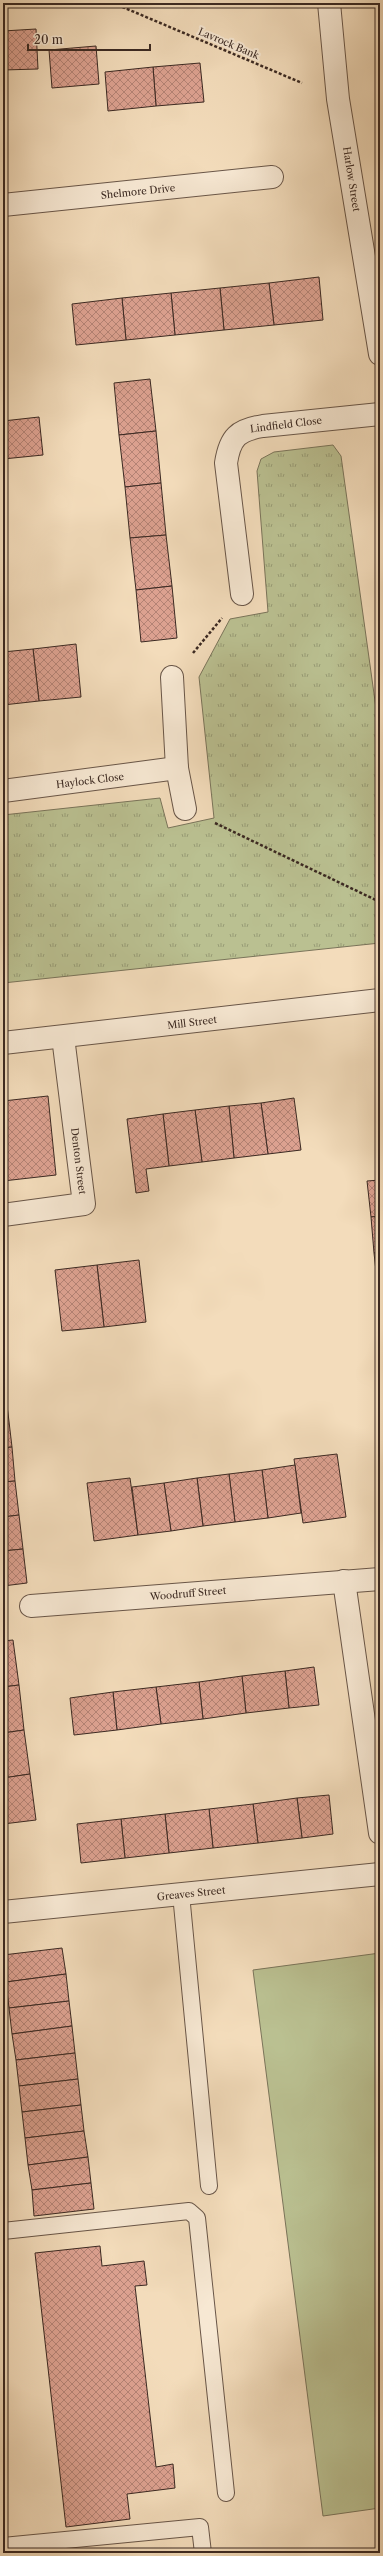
<svg xmlns="http://www.w3.org/2000/svg" width="383" height="2556" viewBox="0 0 383 2556" font-family="'Libre Caslon Text',serif">
  <defs>
    <pattern id="grass-tufts" width="24" height="20" patternUnits="userSpaceOnUse"><rect width="24" height="20" fill="#bac091"/><path d="M3 7l-1-3M5 7V3M7 7l1-3M15 17l-1-3M17 17v-4M19 17l1-3" fill="none" stroke="#989c76"/></pattern>
    <pattern id="building-cross-hatch" width="8" height="8" patternUnits="userSpaceOnUse"><rect width="8" height="8" fill="#dca190"/><path d="M0 0l8 8M0 8l8-8" fill="none" stroke="#b48375"/></pattern>
  </defs>
  <rect width="100%" height="100%" fill="#f3dcbb"/>
  <filter id="stains"><feTurbulence type="fractalNoise" baseFrequency=".005" numOctaves="4"/><feColorMatrix values="0 0 0 0 .2 0 0 0 0 .09 0 0 0 0 .02 0 0 0 .5 -.17"/></filter>
  <radialGradient id="worn" r=".72"><stop offset=".6" stop-color="#630" stop-opacity="0"/><stop offset="1" stop-color="#630" stop-opacity=".3"/></radialGradient>
  <polygon fill="url(#grass-tufts)" stroke="#7a745a" points="333,445 341,456 380,737 380,943 3,983 3,815 160,798 168,828 214,818 199,677 230,619 268,612 257,471 261,459 274,452"/>
  <polygon fill="#bac091" stroke="#7a745a" points="380,1953 380,2508 323,2516 253,1970"/>
  <g fill="url(#building-cross-hatch)" stroke="#3b2922">
    <polygon points="36,29 38,69 3,70 3,31"/>
    <polygon points="96,46 99,84 52,88 49,50"/>
    <polygon points="200,63 204,102 156,106 153,67"/>
    <polygon points="153,67 156,106 108,111 105,72"/>
    <polygon points="319,277 323,320 274,325 269,283"/>
    <polygon points="269,283 274,325 224,330 220,288"/>
    <polygon points="220,288 224,330 175,335 171,293"/>
    <polygon points="171,293 175,335 126,340 122,298"/>
    <polygon points="122,298 126,340 76,345 72,304"/>
    <polygon points="150,379 156,431 119,435 114,383"/>
    <polygon points="39,417 43,455 3,459 3,421"/>
    <polygon points="156,431 161,483 125,487 119,435"/>
    <polygon points="161,483 166,535 130,538 125,487"/>
    <polygon points="166,535 172,586 136,590 130,538"/>
    <polygon points="172,586 177,638 141,642 136,590"/>
    <polygon points="76,644 81,697 39,701 33,649"/>
    <polygon points="33,649 39,701 3,705 3,652"/>
    <polygon points="48,1096 56,1175 3,1181 3,1101"/>
    <polygon points="294,1098 301,1150 268,1154 261,1103"/>
    <polygon points="261,1103 268,1154 234,1158 229,1106"/>
    <polygon points="229,1106 234,1158 202,1162 195,1110"/>
    <polygon points="195,1110 202,1162 169,1166 163,1114"/>
    <polygon points="163,1114 169,1166 146,1169 149,1191 136,1193 127,1119"/>
    <polygon points="380,1180 380,1216 371,1217 367,1181"/>
    <polygon points="380,1216 380,1253 374,1253 371,1217"/>
    <polygon points="374,1253 380,1253 380,1289 378,1289"/>
    <polygon points="139,1260 146,1322 104,1327 97,1265"/>
    <polygon points="97,1265 104,1327 62,1331 55,1270"/>
    <polygon points="3,1379 8,1413 3,1413"/>
    <polygon points="3,1413 8,1413 12,1447 3,1448"/>
    <polygon points="12,1447 15,1481 3,1482 3,1448"/>
    <polygon points="337,1454 346,1517 303,1523 294,1459"/>
    <polygon points="295,1465 301,1513 268,1518 262,1470"/>
    <polygon points="262,1470 268,1518 235,1522 229,1474"/>
    <polygon points="229,1474 235,1522 203,1526 197,1478"/>
    <polygon points="130,1478 138,1535 94,1541 87,1483"/>
    <polygon points="197,1478 203,1526 171,1531 164,1483"/>
    <polygon points="15,1481 19,1515 3,1517 3,1482"/>
    <polygon points="164,1483 171,1531 138,1535 132,1487"/>
    <polygon points="19,1515 23,1549 3,1551 3,1517"/>
    <polygon points="23,1549 27,1583 3,1586 3,1551"/>
    <polygon points="13,1640 19,1685 3,1687 3,1641"/>
    <polygon points="314,1667 319,1705 289,1708 285,1671"/>
    <polygon points="285,1671 289,1708 246,1713 242,1676"/>
    <polygon points="242,1676 246,1713 203,1719 199,1682"/>
    <polygon points="199,1682 203,1719 161,1724 156,1687"/>
    <polygon points="19,1685 24,1730 3,1733 3,1687"/>
    <polygon points="156,1687 161,1724 117,1730 113,1692"/>
    <polygon points="113,1692 117,1730 74,1735 70,1698"/>
    <polygon points="24,1730 30,1774 3,1778 3,1733"/>
    <polygon points="30,1774 36,1820 3,1824 3,1778"/>
    <polygon points="329,1795 333,1834 302,1838 297,1798"/>
    <polygon points="297,1798 302,1838 258,1843 253,1804"/>
    <polygon points="253,1804 258,1843 213,1848 209,1809"/>
    <polygon points="209,1809 213,1848 169,1853 165,1814"/>
    <polygon points="165,1814 169,1853 125,1858 121,1819"/>
    <polygon points="121,1819 125,1858 81,1863 77,1824"/>
    <polygon points="62,1948 66,1974 6,1982 3,1955"/>
    <polygon points="66,1974 69,2001 9,2008 6,1982"/>
    <polygon points="69,2001 72,2026 12,2034 9,2008"/>
    <polygon points="72,2026 75,2053 16,2060 12,2034"/>
    <polygon points="75,2053 78,2079 19,2086 16,2060"/>
    <polygon points="78,2079 81,2105 22,2112 19,2086"/>
    <polygon points="81,2105 84,2131 25,2138 22,2112"/>
    <polygon points="84,2131 88,2157 28,2165 25,2138"/>
    <polygon points="88,2157 91,2183 32,2190 28,2165"/>
    <polygon points="91,2183 94,2209 34,2216 32,2190"/>
    <polygon points="100,2246 102,2266 144,2261 147,2285 135,2286 156,2467 173,2464 175,2488 127,2494 130,2519 66,2527 35,2253"/>
  </g>
  <g fill="none" stroke-linecap="round" stroke-linejoin="round">
    <g stroke="#695648" stroke-width="18">
      <g id="lane">
        <polyline points="181,1894 209,2186"/>
        <polyline points="3,2231 189,2211 197,2218 226,2493"/>
        <polyline points="3,2546 200,2527 203,2553"/>
      </g>
    </g>
    <g stroke="#695648" stroke-width="24">
      <g id="street">
        <polyline points="329,3 338,99 380,354"/>
        <polyline points="3,205 272,177"/>
        <path d="M242 594 226 463C230 437 238 430 263 426L380 414"/>
        <polyline points="172,677 177,768 185,809"/>
        <polyline points="3,791 177,768"/>
        <polyline points="3,1043 380,1000"/>
        <polyline points="3,1215 84,1204 63,1037"/>
        <polyline points="344,1581 380,1833"/>
        <polyline points="31,1606 380,1579"/>
        <polyline points="3,1912 380,1874"/>
      </g>
    </g>
    <g stroke="#3b2922" stroke-width="2.5" stroke-dasharray="3 2" stroke-linecap="butt">
      <polyline points="113,3 302,83"/>
      <polyline points="193,653 222,618"/>
      <polyline points="215,823 380,902"/>
    </g>
    <use href="#lane" stroke="#f7e8d3" stroke-width="16"/>
    <use href="#street" stroke="#f7e8d3" stroke-width="22"/>
  </g>
  <g text-anchor="middle" stroke-width="4" stroke-linejoin="round" paint-order="stroke">
    <g font-size="10" fill="#3b2922" stroke="#f7e8d3">
      <text transform="translate(229 43) rotate(23)" y="4">Lavrock Bank</text>
      <text transform="translate(352 179) rotate(81)" y="4">Harlow Street</text>
      <text transform="translate(138 191) rotate(-6)" y="4">Shelmore Drive</text>
      <text transform="translate(286 424) rotate(-7)" y="4">Lindfield Close</text>
      <text transform="translate(90 780) rotate(-7)" y="4">Haylock Close</text>
      <text transform="translate(192 1022) rotate(-7)" y="4">Mill Street</text>
      <text transform="translate(79 1161) rotate(83)" y="4">Denton Street</text>
      <text transform="translate(188 1593) rotate(-5)" y="4">Woodruff Street</text>
      <text transform="translate(191 1893) rotate(-6)" y="4">Greaves Street</text>
    </g>
  </g>
  <rect width="383" height="2556" fill="none" stroke="#f3dcbb" stroke-width="16"/>
  <rect x="4" y="4" width="375" height="2548" fill="none" stroke="#3b2922" stroke-width="2"/>
  <rect x="8" y="8" width="367" height="2540" fill="none" stroke="#3b2922"/>
  <path d="M28 44v6h122v-6" fill="none" stroke="#3b2922" stroke-width="2"/>
  <text x="34" y="44" font-size="12" fill="#3b2922" stroke="#f7e8d3" stroke-width="3" paint-order="stroke">20 m</text>
  <rect width="100%" height="100%" filter="url(#stains)"/>
  <rect width="100%" height="100%" fill="url(#worn)"/>
</svg>
